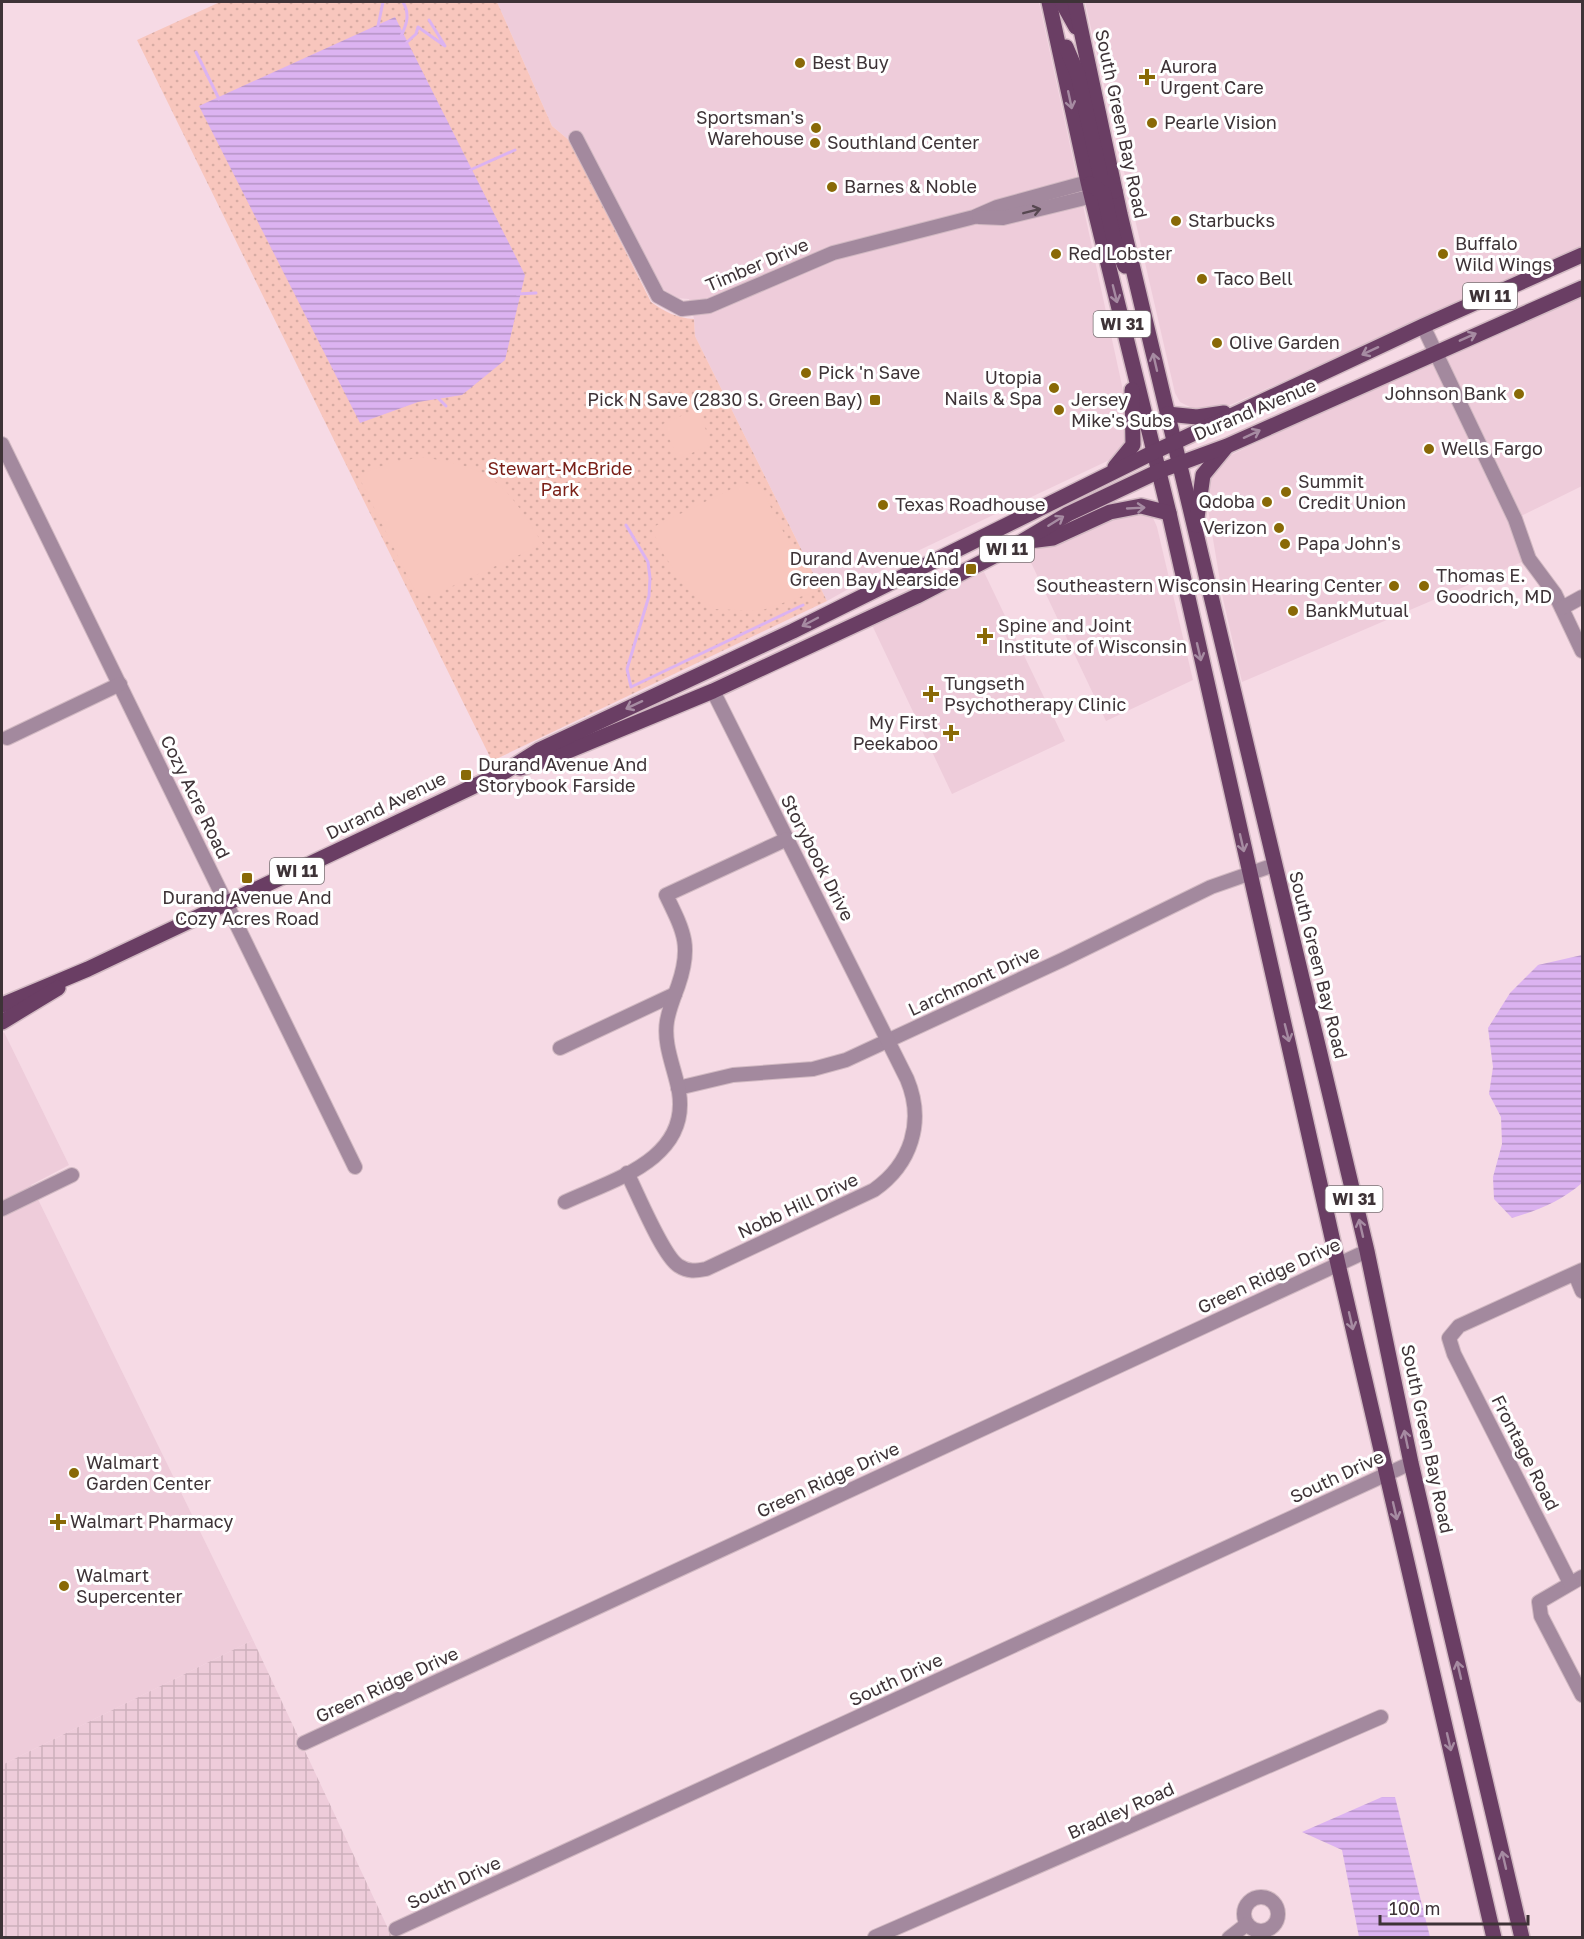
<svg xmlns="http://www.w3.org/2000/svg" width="1584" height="1939" viewBox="0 0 1584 1939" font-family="'Golos Text',sans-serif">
  <defs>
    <pattern id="industrial-grid" width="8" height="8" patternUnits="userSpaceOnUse" patternTransform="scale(1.5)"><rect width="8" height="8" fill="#eeccda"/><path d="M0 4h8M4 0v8" fill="none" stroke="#cdb0bc"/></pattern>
    <pattern id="park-dots" width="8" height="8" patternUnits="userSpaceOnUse" patternTransform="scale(1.5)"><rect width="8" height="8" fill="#f8c6bd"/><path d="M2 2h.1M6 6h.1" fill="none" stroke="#d6aba3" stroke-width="1.8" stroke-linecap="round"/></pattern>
    <pattern id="water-rules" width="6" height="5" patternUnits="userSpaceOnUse" patternTransform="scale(1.5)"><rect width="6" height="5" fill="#dcb3f1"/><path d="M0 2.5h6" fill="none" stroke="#b492c4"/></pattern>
  </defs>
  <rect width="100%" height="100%" fill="#f6dae5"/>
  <g fill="#eeccda">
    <polygon points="497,2 1039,2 1129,418 1131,441 1120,455 909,555 827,601 695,336 694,319 689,299 675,298 658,285 583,135 570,141 552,126"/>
    <polygon points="1085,2 1582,2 1582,246 1235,403 1217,410 1192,408 1180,402 1175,393"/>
    <polygon points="1582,296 1582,486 1515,519 1529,559 1242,682 1223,599 1205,491 1209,473 1223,459 1289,427"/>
    <polygon points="1145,513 1153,518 1157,527 1193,680 1106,721 1026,552 1042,548 1112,515"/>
    <polygon points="984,572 1065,741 952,794 872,625"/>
    <polygon points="4,1032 69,1165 31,1185 253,1640 2,1765 2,1034"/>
  </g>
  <polygon fill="url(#industrial-grid)" points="253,1640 392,1937 2,1938 2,1765"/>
  <path fill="url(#park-dots)" d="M220 2H497L552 126 570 141 651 302C665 312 677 318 694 319L695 336 827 601 492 761 137 40Z"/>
  <g fill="#f8c6bd">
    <polygon points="697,409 712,444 678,459 663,424"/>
    <path d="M421 457C445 461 473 465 493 480 514 495 529 523 543 544L431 596 415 591 358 475 388 464Z"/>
    <polygon points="744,483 760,486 814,592 760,611 714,609 687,589 664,555 651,528"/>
  </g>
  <g fill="url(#water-rules)">
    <polygon points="395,17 525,275 505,360 462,395 418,402 360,423 199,106"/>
    <path d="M1582 955V1183C1561 1201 1539 1210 1512 1218L1494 1199 1493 1177 1502 1144 1501 1117 1489 1094 1493 1067 1488 1028 1510 993 1538 965Z"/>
    <polygon points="1382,1797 1395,1797 1430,1937 1359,1937 1342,1850 1302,1832"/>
  </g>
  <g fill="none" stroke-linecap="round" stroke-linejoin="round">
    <g stroke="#dcb3f1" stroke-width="3">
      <polyline points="378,26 383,2"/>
      <path d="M401 36C407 24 410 14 403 2"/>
      <polyline points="406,43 416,34 418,27 445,46 429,20"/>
      <polyline points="196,52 219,99"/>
      <polyline points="470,170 515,150"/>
      <polyline points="517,294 536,293"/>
      <polyline points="437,397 446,406"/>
      <polyline points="626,525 648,562 650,578 649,596 627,669 631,687 803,605"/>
    </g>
    <g stroke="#d1b9c2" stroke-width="16">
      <g id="minor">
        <polyline points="576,138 658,296 682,309 709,306 833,253 974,217 997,207 1099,179"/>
        <polyline points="979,217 1003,218 1101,194"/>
        <polyline points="1423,326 1515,519 1529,559 1555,594 1582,651"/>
        <polyline points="2,444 355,1167"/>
        <polyline points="1562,608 1582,597"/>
        <polyline points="7,738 120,684"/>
        <polyline points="560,1048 675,994"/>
        <polyline points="678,1088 733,1075 813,1069 846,1060 1062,960 1211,887 1274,865"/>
        <path d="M627 1173C637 1192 663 1257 679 1266 688 1272 696 1271 706 1269L874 1190C911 1164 925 1122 907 1079L713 691"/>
        <path d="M565 1202C612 1180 690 1160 679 1092 675 1069 663 1045 667 1021 669 1009 674 997 678 986 692 946 684 932 666 895L787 839"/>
        <polyline points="2,1209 72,1175"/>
        <polyline points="1575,1274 1582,1291"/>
        <polyline points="1582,1577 1539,1602 1541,1616 1582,1695"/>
        <polyline points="1570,1583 1454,1354 1449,1338 1459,1326 1582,1270"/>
        <polyline points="304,1743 1367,1251"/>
        <circle cx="1261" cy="1914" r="17"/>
        <polyline points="396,1929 1411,1463"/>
        <polyline points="875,1937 1381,1717"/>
        <polyline points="1229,1938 1247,1924"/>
      </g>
    </g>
    <g stroke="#d1b9c2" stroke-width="18">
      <g id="major">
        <polyline points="1049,2 1088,182 1169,513 1338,1264 1494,1938"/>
        <polyline points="1062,2 1076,27"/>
        <polyline points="1075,2 1120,214 1367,1251 1411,1463 1522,1938"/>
        <polyline points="1066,47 1078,75 1101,178 1115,191"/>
        <polyline points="1090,184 1104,194 1114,240 1125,266"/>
        <polyline points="1167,414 1197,417 1224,413"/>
        <polyline points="1115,467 1133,445 1132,390"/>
        <polyline points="1196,525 1203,475 1226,447"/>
        <polyline points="1029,541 1053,538 1110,512 1141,506 1169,513"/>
        <polyline points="520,768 544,761 713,691 917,596 1021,542 1068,514 1159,471 1227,446 1582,288"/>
        <polyline points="2,1005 88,969 506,771 539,750 793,631 1154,452 1423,326 1582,255"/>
        <polyline points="2,1022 58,988"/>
      </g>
    </g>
    <use href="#minor" stroke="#a3899e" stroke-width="14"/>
    <use href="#major" stroke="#6a3e64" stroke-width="15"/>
  </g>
  <defs><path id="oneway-shaft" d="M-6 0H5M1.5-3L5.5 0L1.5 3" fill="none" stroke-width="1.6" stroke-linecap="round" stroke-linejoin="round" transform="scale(1.5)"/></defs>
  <g stroke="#a68ba2">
    <use href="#oneway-shaft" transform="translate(1070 100) rotate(78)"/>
    <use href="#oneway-shaft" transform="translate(1115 294) rotate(76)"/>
    <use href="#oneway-shaft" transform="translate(1468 337) rotate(-24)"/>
    <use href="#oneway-shaft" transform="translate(1370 351) rotate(155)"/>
    <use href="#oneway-shaft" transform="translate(1155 362) rotate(-103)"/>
    <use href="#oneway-shaft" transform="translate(1252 434) rotate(-25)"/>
    <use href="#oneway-shaft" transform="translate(1136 508) rotate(-3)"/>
    <use href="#oneway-shaft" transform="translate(1056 521) rotate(-32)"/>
    <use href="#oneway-shaft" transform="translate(810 622) rotate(152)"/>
    <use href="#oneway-shaft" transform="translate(1199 652) rotate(77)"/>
    <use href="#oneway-shaft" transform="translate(634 705) rotate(155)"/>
    <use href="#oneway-shaft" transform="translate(1242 843) rotate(77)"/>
    <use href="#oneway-shaft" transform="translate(1287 1033) rotate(76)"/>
    <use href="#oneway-shaft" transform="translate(1361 1228) rotate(-103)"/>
    <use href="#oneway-shaft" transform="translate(1351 1321) rotate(77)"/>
    <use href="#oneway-shaft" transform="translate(1406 1439) rotate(-102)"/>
    <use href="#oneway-shaft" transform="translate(1395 1511) rotate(77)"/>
    <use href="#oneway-shaft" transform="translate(1459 1670) rotate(-103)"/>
    <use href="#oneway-shaft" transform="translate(1449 1742) rotate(77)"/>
    <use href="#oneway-shaft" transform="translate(1504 1860) rotate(-103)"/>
  </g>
  <use stroke="#574851" href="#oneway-shaft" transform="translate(1032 211) rotate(-14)"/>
  <g fill="#896907" stroke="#fff" stroke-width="2">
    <circle cx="800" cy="63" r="6"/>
    <path d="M1144 68h6v6h6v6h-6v6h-6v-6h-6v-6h6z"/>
    <circle cx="1152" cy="123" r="6"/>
    <circle cx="816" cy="128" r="6"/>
    <circle cx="815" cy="143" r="6"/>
    <circle cx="832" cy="187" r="6"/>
    <circle cx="1176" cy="221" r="6"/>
    <circle cx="1056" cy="254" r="6"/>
    <circle cx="1443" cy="254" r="6"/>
    <circle cx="1202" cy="279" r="6"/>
    <circle cx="1217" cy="343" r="6"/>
    <circle cx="806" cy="373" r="6"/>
    <circle cx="1054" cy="388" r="6"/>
    <circle cx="1519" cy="394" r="6"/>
    <rect x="869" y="394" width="12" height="12" rx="3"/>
    <circle cx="1059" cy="410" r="6"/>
    <circle cx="1429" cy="449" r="6"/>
    <circle cx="1286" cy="492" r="6"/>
    <circle cx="1267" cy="502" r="6"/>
    <circle cx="883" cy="505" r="6"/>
    <circle cx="1279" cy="528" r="6"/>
    <circle cx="1285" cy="544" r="6"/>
    <rect x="965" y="563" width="12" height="12" rx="3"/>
    <circle cx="1394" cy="586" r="6"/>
    <circle cx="1424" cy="586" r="6"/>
    <circle cx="1293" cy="611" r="6"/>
    <path d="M982 627h6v6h6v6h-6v6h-6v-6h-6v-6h6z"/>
    <path d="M928 685h6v6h6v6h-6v6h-6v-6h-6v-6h6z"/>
    <path d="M948 724h6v6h6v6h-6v6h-6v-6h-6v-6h6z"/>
    <rect x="460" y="769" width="12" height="12" rx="3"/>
    <rect x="241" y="872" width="12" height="12" rx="3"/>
    <circle cx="74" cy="1473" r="6"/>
    <path d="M55 1513h6v6h6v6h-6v6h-6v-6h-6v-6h6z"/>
    <circle cx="64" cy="1586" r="6"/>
  </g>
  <g text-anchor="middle" stroke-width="6" stroke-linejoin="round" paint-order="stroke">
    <g fill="#fff" stroke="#787073" stroke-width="1.5">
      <rect x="1463" y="283" width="54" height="26" rx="4.5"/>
      <rect x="1093.5" y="311" width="57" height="26" rx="4.5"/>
      <rect x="980" y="536" width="54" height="26" rx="4.5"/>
      <rect x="270" y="858" width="54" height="26" rx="4.5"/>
      <rect x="1325.5" y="1186" width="57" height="26" rx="4.5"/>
    </g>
    <g font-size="16" font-weight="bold" fill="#3e3337">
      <text x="1490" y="302">WI 11</text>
      <text x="1122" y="330">WI 31</text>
      <text x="1007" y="555">WI 11</text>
      <text x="297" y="877">WI 11</text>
      <text x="1354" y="1205">WI 31</text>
    </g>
    <g font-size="18" fill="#3e3337" stroke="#fff" text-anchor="start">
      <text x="812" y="69">Best Buy</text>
      <text x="1160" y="73">Aurora<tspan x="1160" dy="21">Urgent Care</tspan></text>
      <text x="804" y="124" text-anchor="end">Sportsman's<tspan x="804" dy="21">Warehouse</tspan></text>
      <text x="1164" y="129">Pearle Vision</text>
      <text x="827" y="149">Southland Center</text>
      <text x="844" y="193">Barnes &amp; Noble</text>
      <text x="1188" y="227">Starbucks</text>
      <text x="1455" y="250">Buffalo<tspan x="1455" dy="21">Wild Wings</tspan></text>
      <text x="1068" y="260">Red Lobster</text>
      <text x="1214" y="285">Taco Bell</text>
      <text x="1229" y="349">Olive Garden</text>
      <text x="818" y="379">Pick 'n Save</text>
      <text x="1042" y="384" text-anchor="end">Utopia<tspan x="1042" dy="21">Nails &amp; Spa</tspan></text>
      <text x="1507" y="400" text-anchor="end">Johnson Bank</text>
      <text x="863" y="406" text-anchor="end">Pick N Save (2830 S. Green Bay)</text>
      <text x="1071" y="406">Jersey<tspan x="1071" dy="21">Mike's Subs</tspan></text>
      <text x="1441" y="455">Wells Fargo</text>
      <text x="1298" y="488">Summit<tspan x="1298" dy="21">Credit Union</tspan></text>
      <text x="1255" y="508" text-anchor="end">Qdoba</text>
      <text x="895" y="511">Texas Roadhouse</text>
      <text x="1267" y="534" text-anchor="end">Verizon</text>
      <text x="1297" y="550">Papa John's</text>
      <text x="959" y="565" text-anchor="end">Durand Avenue And<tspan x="959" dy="21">Green Bay Nearside</tspan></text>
      <text x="1436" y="582">Thomas E.<tspan x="1436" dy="21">Goodrich, MD</tspan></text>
      <text x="1382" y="592" text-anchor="end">Southeastern Wisconsin Hearing Center</text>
      <text x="1305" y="617">BankMutual</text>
      <text x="998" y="632">Spine and Joint<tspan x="998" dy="21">Institute of Wisconsin</tspan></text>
      <text x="944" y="690">Tungseth<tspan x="944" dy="21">Psychotherapy Clinic</tspan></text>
      <text x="938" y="729" text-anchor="end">My First<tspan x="938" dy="21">Peekaboo</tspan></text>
      <text x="478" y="771">Durand Avenue And<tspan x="478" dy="21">Storybook Farside</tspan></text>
      <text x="247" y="904" text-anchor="middle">Durand Avenue And<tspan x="247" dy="21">Cozy Acres Road</tspan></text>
      <text x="86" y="1469">Walmart<tspan x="86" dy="21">Garden Center</tspan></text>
      <text x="70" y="1528">Walmart Pharmacy</text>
      <text x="76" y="1582">Walmart<tspan x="76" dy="21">Supercenter</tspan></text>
    </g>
    <g font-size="18" fill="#3e3337" stroke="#fff">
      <text transform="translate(1121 124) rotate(78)" y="6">South Green Bay Road</text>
      <text transform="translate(757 265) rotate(-23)" y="6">Timber Drive</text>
      <text transform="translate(1255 410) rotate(-23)" y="6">Durand Avenue</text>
      <text transform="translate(195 797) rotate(64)" y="6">Cozy Acre Road</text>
      <text transform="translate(386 806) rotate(-26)" y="6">Durand Avenue</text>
      <text transform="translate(817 858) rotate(63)" y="6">Storybook Drive</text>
      <text transform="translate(1318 965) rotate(76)" y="6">South Green Bay Road</text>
      <text transform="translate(974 981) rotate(-25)" y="6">Larchmont Drive</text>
      <text transform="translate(798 1206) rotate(-25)" y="6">Nobb Hill Drive</text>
      <text transform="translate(1269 1276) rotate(-25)" y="6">Green Ridge Drive</text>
      <text transform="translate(1427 1439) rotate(78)" y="6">South Green Bay Road</text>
      <text transform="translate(1525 1453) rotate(63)" y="6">Frontage Road</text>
      <text transform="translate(1337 1477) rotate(-25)" y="6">South Drive</text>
      <text transform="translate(828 1480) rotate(-25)" y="6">Green Ridge Drive</text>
      <text transform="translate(896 1680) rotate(-25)" y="6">South Drive</text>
      <text transform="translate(387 1685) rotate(-25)" y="6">Green Ridge Drive</text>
      <text transform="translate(1121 1811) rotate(-24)" y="6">Bradley Road</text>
      <text transform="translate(454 1883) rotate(-25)" y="6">South Drive</text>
    </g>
    <g font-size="18" fill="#791f17" stroke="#fff">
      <text x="560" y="475">Stewart-McBride<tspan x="560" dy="21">Park</tspan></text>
    </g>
  </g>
  <rect width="1584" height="1939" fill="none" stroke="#3e3337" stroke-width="6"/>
  <path d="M1380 1915v9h148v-9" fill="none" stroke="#3e3337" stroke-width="3"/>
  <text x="1389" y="1915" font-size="18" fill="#3e3337" stroke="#ffffff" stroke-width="4.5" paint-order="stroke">100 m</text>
</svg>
